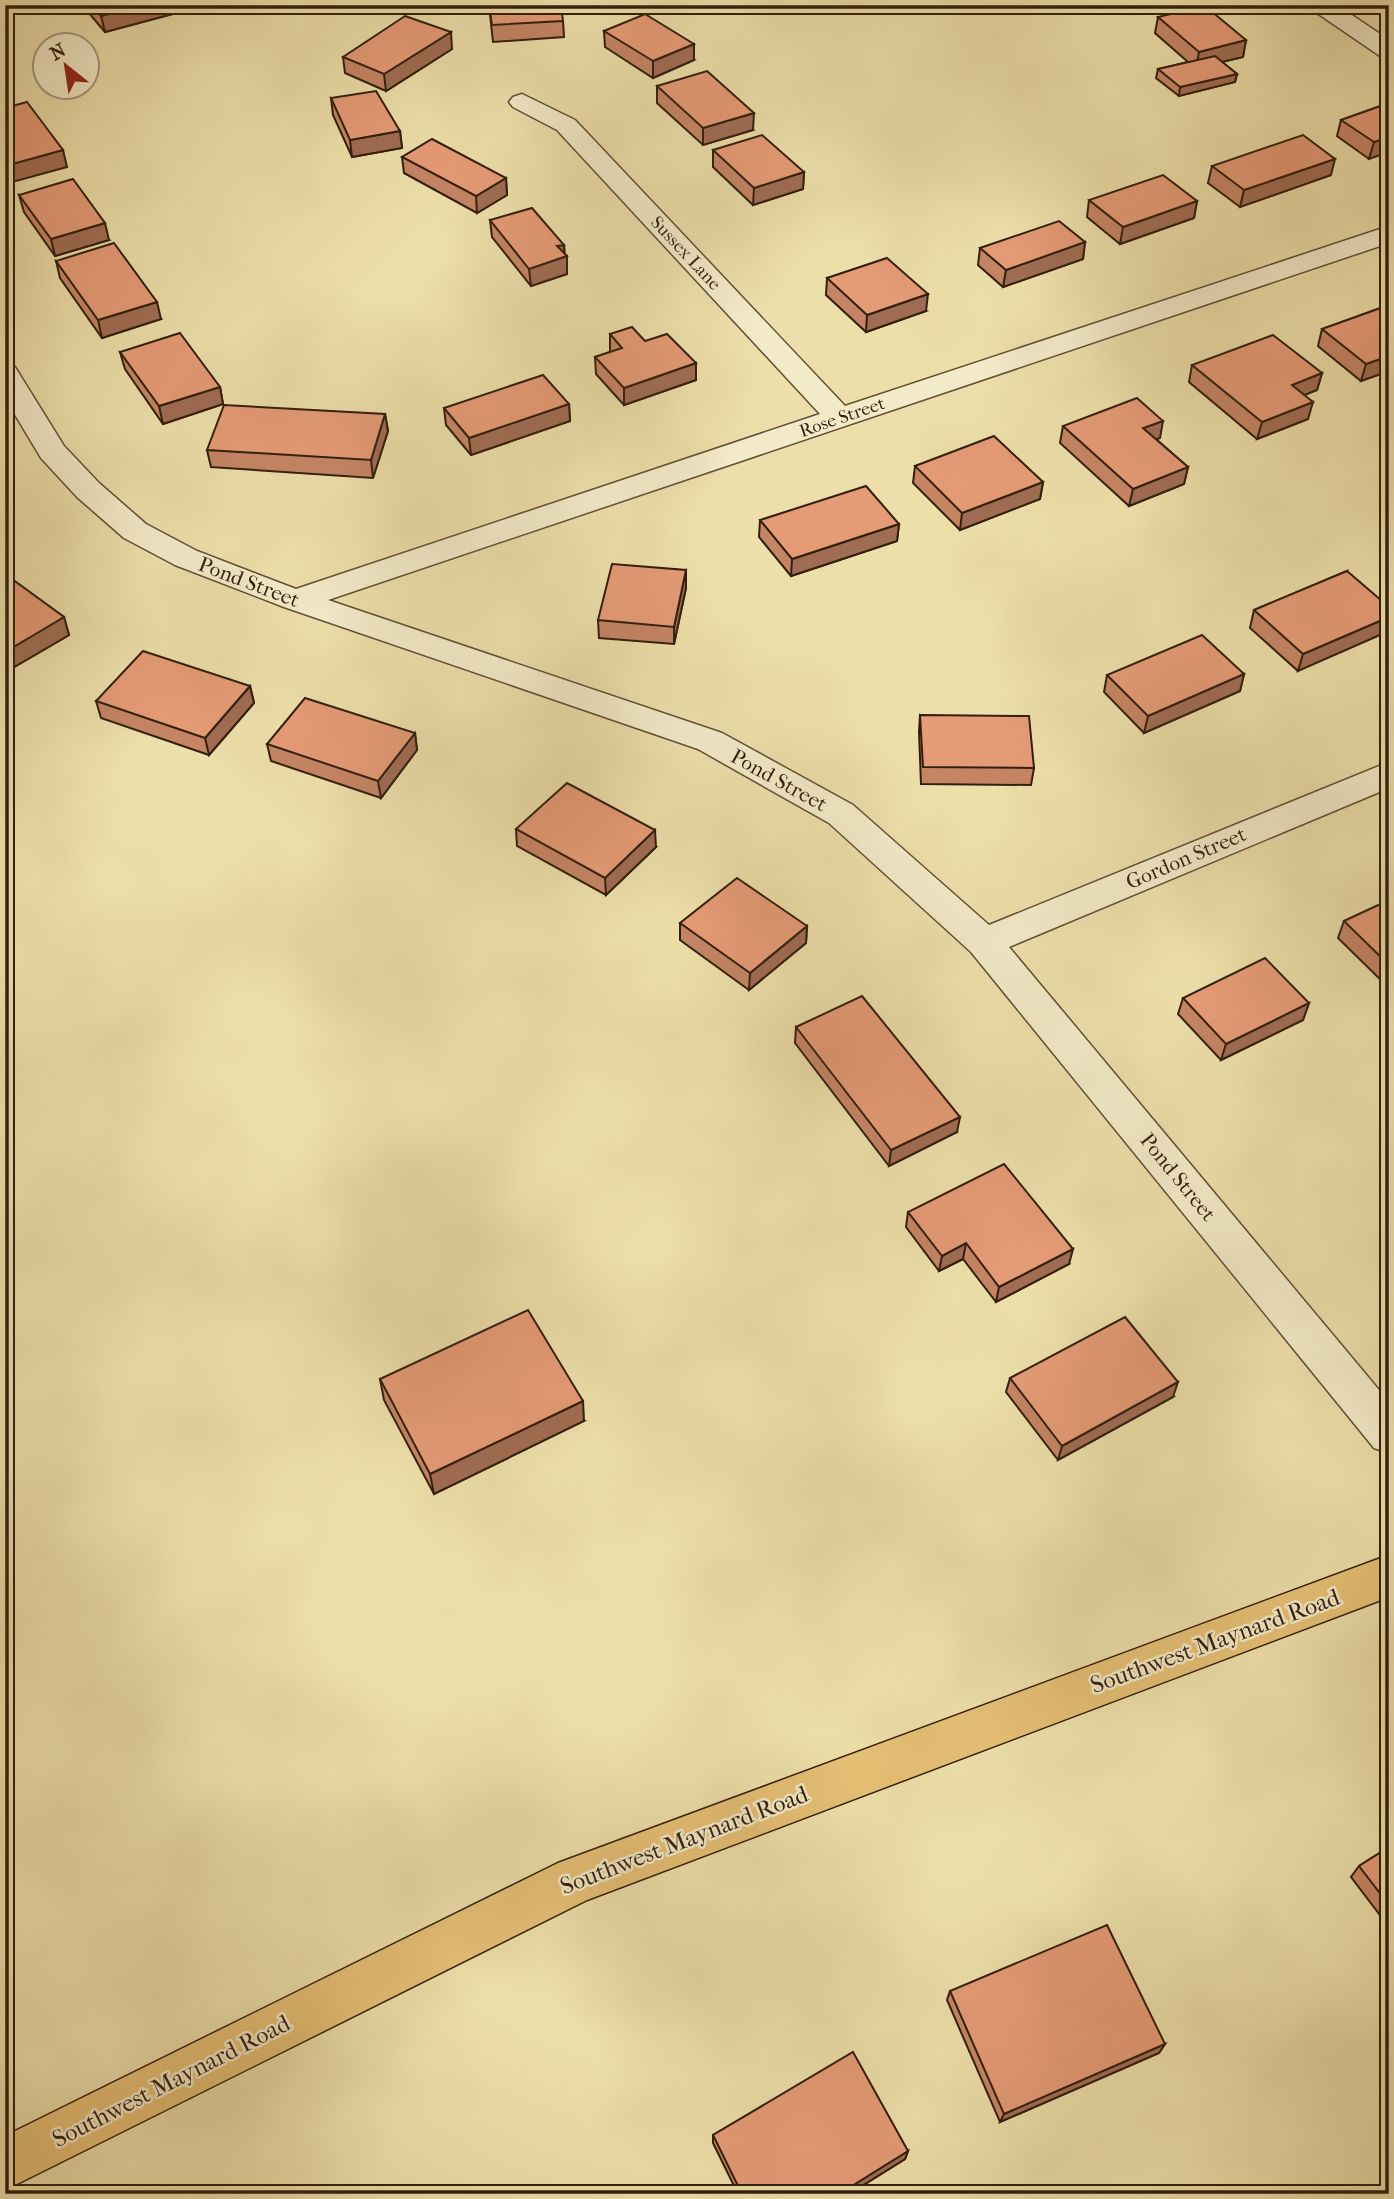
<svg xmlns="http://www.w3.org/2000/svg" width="1394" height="2199" viewBox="0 0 1394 2199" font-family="'IM FELL French Canon',serif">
  <rect width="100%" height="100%" fill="#eddfaa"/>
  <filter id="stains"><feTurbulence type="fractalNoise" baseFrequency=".00286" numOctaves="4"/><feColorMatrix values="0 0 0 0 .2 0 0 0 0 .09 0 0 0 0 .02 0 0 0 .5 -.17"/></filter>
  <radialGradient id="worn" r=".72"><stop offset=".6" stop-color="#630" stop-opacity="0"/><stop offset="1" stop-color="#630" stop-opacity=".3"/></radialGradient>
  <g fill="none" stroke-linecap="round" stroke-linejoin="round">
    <g stroke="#614f36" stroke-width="3">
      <g id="minor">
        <polygon points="1315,5 1337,5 1389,40 1389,58 1380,56 1317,13"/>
        <polygon points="522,94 575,120 845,406 1389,226 1389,243 328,600 722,733 853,805 989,925 1389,762 1389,788 1009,947 1389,1402 1389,1453 1374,1448 971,952 829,823 698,749 284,607 175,565 124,538 77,497 41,458 5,398 5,364 15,367 64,446 99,483 146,524 197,551 296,589 820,414 557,130 513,107 509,102 513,97"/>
      </g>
    </g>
    <g stroke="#321f0f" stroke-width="3">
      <polygon id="major" points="1389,1555 1389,1597 587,1900 5,2190 5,2136 558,1863"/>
    </g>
    <use href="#minor" fill="#f3eac8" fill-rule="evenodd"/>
    <use href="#major" fill="#e6c075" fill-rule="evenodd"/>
  </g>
  <g fill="#c58565" stroke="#321f0f" stroke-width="2">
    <polygon points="82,5 194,5 195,8 105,32"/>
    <polygon points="489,5 563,21 564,37 493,42"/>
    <polygon points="1158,17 1246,40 1243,57 1222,62 1237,74 1235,82 1179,96 1156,78 1158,69 1188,62 1155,33"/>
    <polygon points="604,31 694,60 653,78 605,47"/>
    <polygon points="452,49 386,91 345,73 343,57"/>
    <polygon points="657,86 753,130 703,145 657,103"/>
    <polygon points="331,98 400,131 402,148 352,157 333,115"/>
    <polygon points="1389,103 1369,159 1337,136 1341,120"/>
    <polygon points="713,150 804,172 803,189 753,205 713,167"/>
    <polygon points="402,157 506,178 507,195 477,213 404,173"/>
    <polygon points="1212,166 1331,175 1240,207 1208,183"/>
    <polygon points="19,195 109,240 55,256 24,212"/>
    <polygon points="1089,200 1197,201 1194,218 1120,244 1087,217"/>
    <polygon points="490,220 564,245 567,274 531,286 492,237"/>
    <polygon points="1085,242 1083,259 1003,287 978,265 980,248"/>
    <polygon points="56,261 161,319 102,338 60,278"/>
    <polygon points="827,278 926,311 866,332 826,295"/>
    <polygon points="1389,305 1389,371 1361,381 1318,346 1322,329"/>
    <polygon points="610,334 645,341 696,363 696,380 624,405 596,374 595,357 610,352"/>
    <polygon points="120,352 220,387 223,404 163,424 125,369"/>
    <polygon points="1192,365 1322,373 1317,390 1304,395 1308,419 1257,439 1189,382"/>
    <polygon points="569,404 570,421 471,455 446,425 444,408"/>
    <polygon points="385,414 388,431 373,478 211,467 207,450"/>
    <polygon points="1063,426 1160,438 1156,439 1188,467 1184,484 1129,506 1060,443"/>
    <polygon points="915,466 1043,482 1040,499 960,530 913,483"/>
    <polygon points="760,520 899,524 897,541 791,576 759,537"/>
    <polygon points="1387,536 1389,536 1389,559 1382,554"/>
    <polygon points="686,570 686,588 674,644 599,638 598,620"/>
    <polygon points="1347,571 1298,671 1250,628 1254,610"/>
    <polygon points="5,574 64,617 69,635 9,670 5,667"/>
    <polygon points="1244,674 1240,691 1144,733 1104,692 1107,675"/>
    <polygon points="250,686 254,703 209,755 101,718 96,701"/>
    <polygon points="920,715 1034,768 1031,785 921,784 919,732"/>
    <polygon points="415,733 417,750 381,798 271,761 267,744"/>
    <polygon points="516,829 656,847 606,895 517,846"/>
    <polygon points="1389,900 1389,988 1338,938 1344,921"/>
    <polygon points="680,923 807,926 806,943 749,990 680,940"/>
    <polygon points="1183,998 1309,1003 1303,1020 1221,1060 1178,1014"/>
    <polygon points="796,1027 957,1132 889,1166 795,1043"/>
    <polygon points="908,1212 1069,1264 996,1302 963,1259 939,1271 906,1227"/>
    <polygon points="1010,1378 1173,1397 1058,1460 1006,1392"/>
    <polygon points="380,1379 584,1421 434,1494 384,1400"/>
    <polygon points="1389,1847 1389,1927 1351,1877 1359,1866"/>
    <polygon points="950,1991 1165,2044 1159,2053 1000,2122 947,2000"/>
    <polygon points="713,2135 908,2151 905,2159 849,2194 738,2194 713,2143"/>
  </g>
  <g fill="#a06c53" stroke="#321f0f" stroke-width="2">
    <polygon points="140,5 194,5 195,8 105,32 101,16"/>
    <polygon points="451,32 452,49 386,91 384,74"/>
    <polygon points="1246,40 1243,57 1196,68 1199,52"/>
    <polygon points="694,44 694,60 653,78 653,61"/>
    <polygon points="5,55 6,55 11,71 5,73"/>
    <polygon points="1237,74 1235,82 1179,96 1180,87"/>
    <polygon points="754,113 753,130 703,145 703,128"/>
    <polygon points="400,131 402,148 352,157 350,140"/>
    <polygon points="1389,137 1389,152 1369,159 1374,142"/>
    <polygon points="63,150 67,167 5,184 5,166"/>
    <polygon points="1335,159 1331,175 1240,207 1244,190"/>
    <polygon points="804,172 803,189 753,205 754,188"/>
    <polygon points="506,178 507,195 477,213 476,196"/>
    <polygon points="1197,201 1194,218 1120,244 1123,227"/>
    <polygon points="105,223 109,240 55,256 51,239"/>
    <polygon points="1085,242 1083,259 1003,287 1006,270"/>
    <polygon points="564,245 564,257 567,256 567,274 531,286 529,269 557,246"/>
    <polygon points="928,294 926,311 866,332 867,315"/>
    <polygon points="157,302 161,319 102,338 98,320"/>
    <polygon points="1389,356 1389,371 1361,381 1366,364"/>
    <polygon points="696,363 696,380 624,405 624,388"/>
    <polygon points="1322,373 1317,390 1287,402 1292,385"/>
    <polygon points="220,387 223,404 163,424 159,406"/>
    <polygon points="1313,402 1308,419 1257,439 1262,422"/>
    <polygon points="569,404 570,421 471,455 469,438"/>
    <polygon points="385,414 388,431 373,478 371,460"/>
    <polygon points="1163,421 1160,438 1140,445 1143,428"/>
    <polygon points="1188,467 1184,484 1129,506 1133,489"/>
    <polygon points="1043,482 1040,499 960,530 962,513"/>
    <polygon points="899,524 897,541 791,576 792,559"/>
    <polygon points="686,570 686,588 674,644 674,627"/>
    <polygon points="64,617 69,635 9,670 5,658 5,652"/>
    <polygon points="1389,617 1389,631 1298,671 1303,654"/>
    <polygon points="1244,674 1240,691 1144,733 1148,716"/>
    <polygon points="250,686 254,703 209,755 205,738"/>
    <polygon points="415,733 417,750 381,798 378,781"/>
    <polygon points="655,830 656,847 606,895 605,878"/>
    <polygon points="807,926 806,943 749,990 750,973"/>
    <polygon points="1309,1003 1303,1020 1221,1060 1226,1044"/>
    <polygon points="960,1117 957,1132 889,1166 891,1150"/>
    <polygon points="966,1243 963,1259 939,1271 942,1256"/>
    <polygon points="1073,1249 1069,1264 996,1302 999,1287"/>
    <polygon points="1178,1382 1173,1397 1058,1460 1062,1446"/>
    <polygon points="583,1401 584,1421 434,1494 430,1474"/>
    <polygon points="1165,2044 1159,2053 1000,2122 1004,2114"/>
    <polygon points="908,2151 905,2159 849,2194 839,2194"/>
  </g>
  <g fill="#e59b76" stroke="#321f0f" stroke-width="2">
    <polygon points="92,5 140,5 101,16"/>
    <polygon points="489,5 561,5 563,21 492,25"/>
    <polygon points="1205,6 1246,40 1199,52 1158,17"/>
    <polygon points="645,14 694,44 653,61 604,31"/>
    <polygon points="405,16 451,32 384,74 343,57"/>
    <polygon points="1215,56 1237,74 1180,87 1158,69"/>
    <polygon points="707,71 754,113 703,128 657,86"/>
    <polygon points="376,91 400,131 350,140 331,98"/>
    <polygon points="27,102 63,150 5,166 5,108"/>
    <polygon points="1389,103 1389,137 1374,142 1341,120"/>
    <polygon points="762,135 804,172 754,188 713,150"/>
    <polygon points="1303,135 1335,159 1244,190 1212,166"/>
    <polygon points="432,139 506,178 476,196 402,157"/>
    <polygon points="1163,175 1197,201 1123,227 1089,200"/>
    <polygon points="73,179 105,223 51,239 19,195"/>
    <polygon points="532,208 564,245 557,246 567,256 529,269 490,220"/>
    <polygon points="1059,221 1085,242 1006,270 980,248"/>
    <polygon points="114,243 157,302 98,320 56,261"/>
    <polygon points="887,258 928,294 867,315 827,278"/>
    <polygon points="1389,305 1389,356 1366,364 1322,329"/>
    <polygon points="632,327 645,341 667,334 696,363 624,388 595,357 622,348 610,334"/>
    <polygon points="180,333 220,387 159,406 120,352"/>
    <polygon points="1273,335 1322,373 1292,385 1313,402 1262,422 1192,365"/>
    <polygon points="543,375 569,404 469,438 444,408"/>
    <polygon points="1137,398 1163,421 1143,428 1188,467 1133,489 1063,426"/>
    <polygon points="224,405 385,414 371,460 207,450"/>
    <polygon points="994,436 1043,482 962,513 915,466"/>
    <polygon points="866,486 899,524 792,559 760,520"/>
    <polygon points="612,564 686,570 674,627 598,620"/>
    <polygon points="1347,571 1389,607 1389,617 1303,654 1254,610"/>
    <polygon points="5,574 64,617 5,652"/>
    <polygon points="1202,635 1244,674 1148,716 1107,675"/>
    <polygon points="143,651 250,686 205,738 96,701"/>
    <polygon points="305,698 415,733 378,781 267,744"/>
    <polygon points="920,715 1029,716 1034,768 923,767"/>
    <polygon points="567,783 655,830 605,878 516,829"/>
    <polygon points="737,878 807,926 750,973 680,923"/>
    <polygon points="1389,900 1389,965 1344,921"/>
    <polygon points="1265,958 1309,1003 1226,1044 1183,998"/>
    <polygon points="862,996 960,1117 891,1150 796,1027"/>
    <polygon points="1004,1164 1073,1249 999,1287 966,1243 942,1256 908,1212"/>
    <polygon points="528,1310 583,1401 430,1474 380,1379"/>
    <polygon points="1125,1317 1178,1382 1062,1446 1010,1378"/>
    <polygon points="1389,1847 1389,1905 1359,1866"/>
    <polygon points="1107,1925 1165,2044 1004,2114 950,1991"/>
    <polygon points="853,2052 908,2151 839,2194 742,2194 713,2135"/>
  </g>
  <g text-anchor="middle" stroke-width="5" stroke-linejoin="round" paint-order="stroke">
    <g font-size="18" fill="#321f0f" stroke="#f3eac8">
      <text transform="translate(686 253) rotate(47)" y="6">Sussex Lane</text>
      <text transform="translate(842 417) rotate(-19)" y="6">Rose Street</text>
    </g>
    <g font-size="21" fill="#321f0f" stroke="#f3eac8">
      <text transform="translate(249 582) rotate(21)" y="7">Pond Street</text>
      <text transform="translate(779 780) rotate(29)" y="7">Pond Street</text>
      <text transform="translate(1186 858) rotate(-23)" y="7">Gordon Street</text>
      <text transform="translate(1178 1177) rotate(51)" y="7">Pond Street</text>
    </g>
    <g font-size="24" fill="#321f0f" stroke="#f3eac8">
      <text transform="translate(1215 1641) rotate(-20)" y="8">Southwest Maynard Road</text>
      <text transform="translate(684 1840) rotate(-21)" y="8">Southwest Maynard Road</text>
      <text transform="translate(171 2081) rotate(-27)" y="8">Southwest Maynard Road</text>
    </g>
  </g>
  <rect width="1394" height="2199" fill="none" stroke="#eddfaa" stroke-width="28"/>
  <rect x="7" y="7" width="1380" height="2185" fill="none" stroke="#321f0f" stroke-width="3.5"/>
  <rect x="14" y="14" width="1366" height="2171" fill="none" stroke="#321f0f" stroke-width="2"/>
  <g transform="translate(66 66) rotate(330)"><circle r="33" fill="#f3eac8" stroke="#a6997e" stroke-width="2"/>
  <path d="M0-5L12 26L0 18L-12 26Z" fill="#8f2418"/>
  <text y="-10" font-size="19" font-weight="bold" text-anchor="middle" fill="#321f0f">N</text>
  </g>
  <rect width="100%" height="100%" filter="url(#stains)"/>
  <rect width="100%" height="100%" fill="url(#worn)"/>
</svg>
